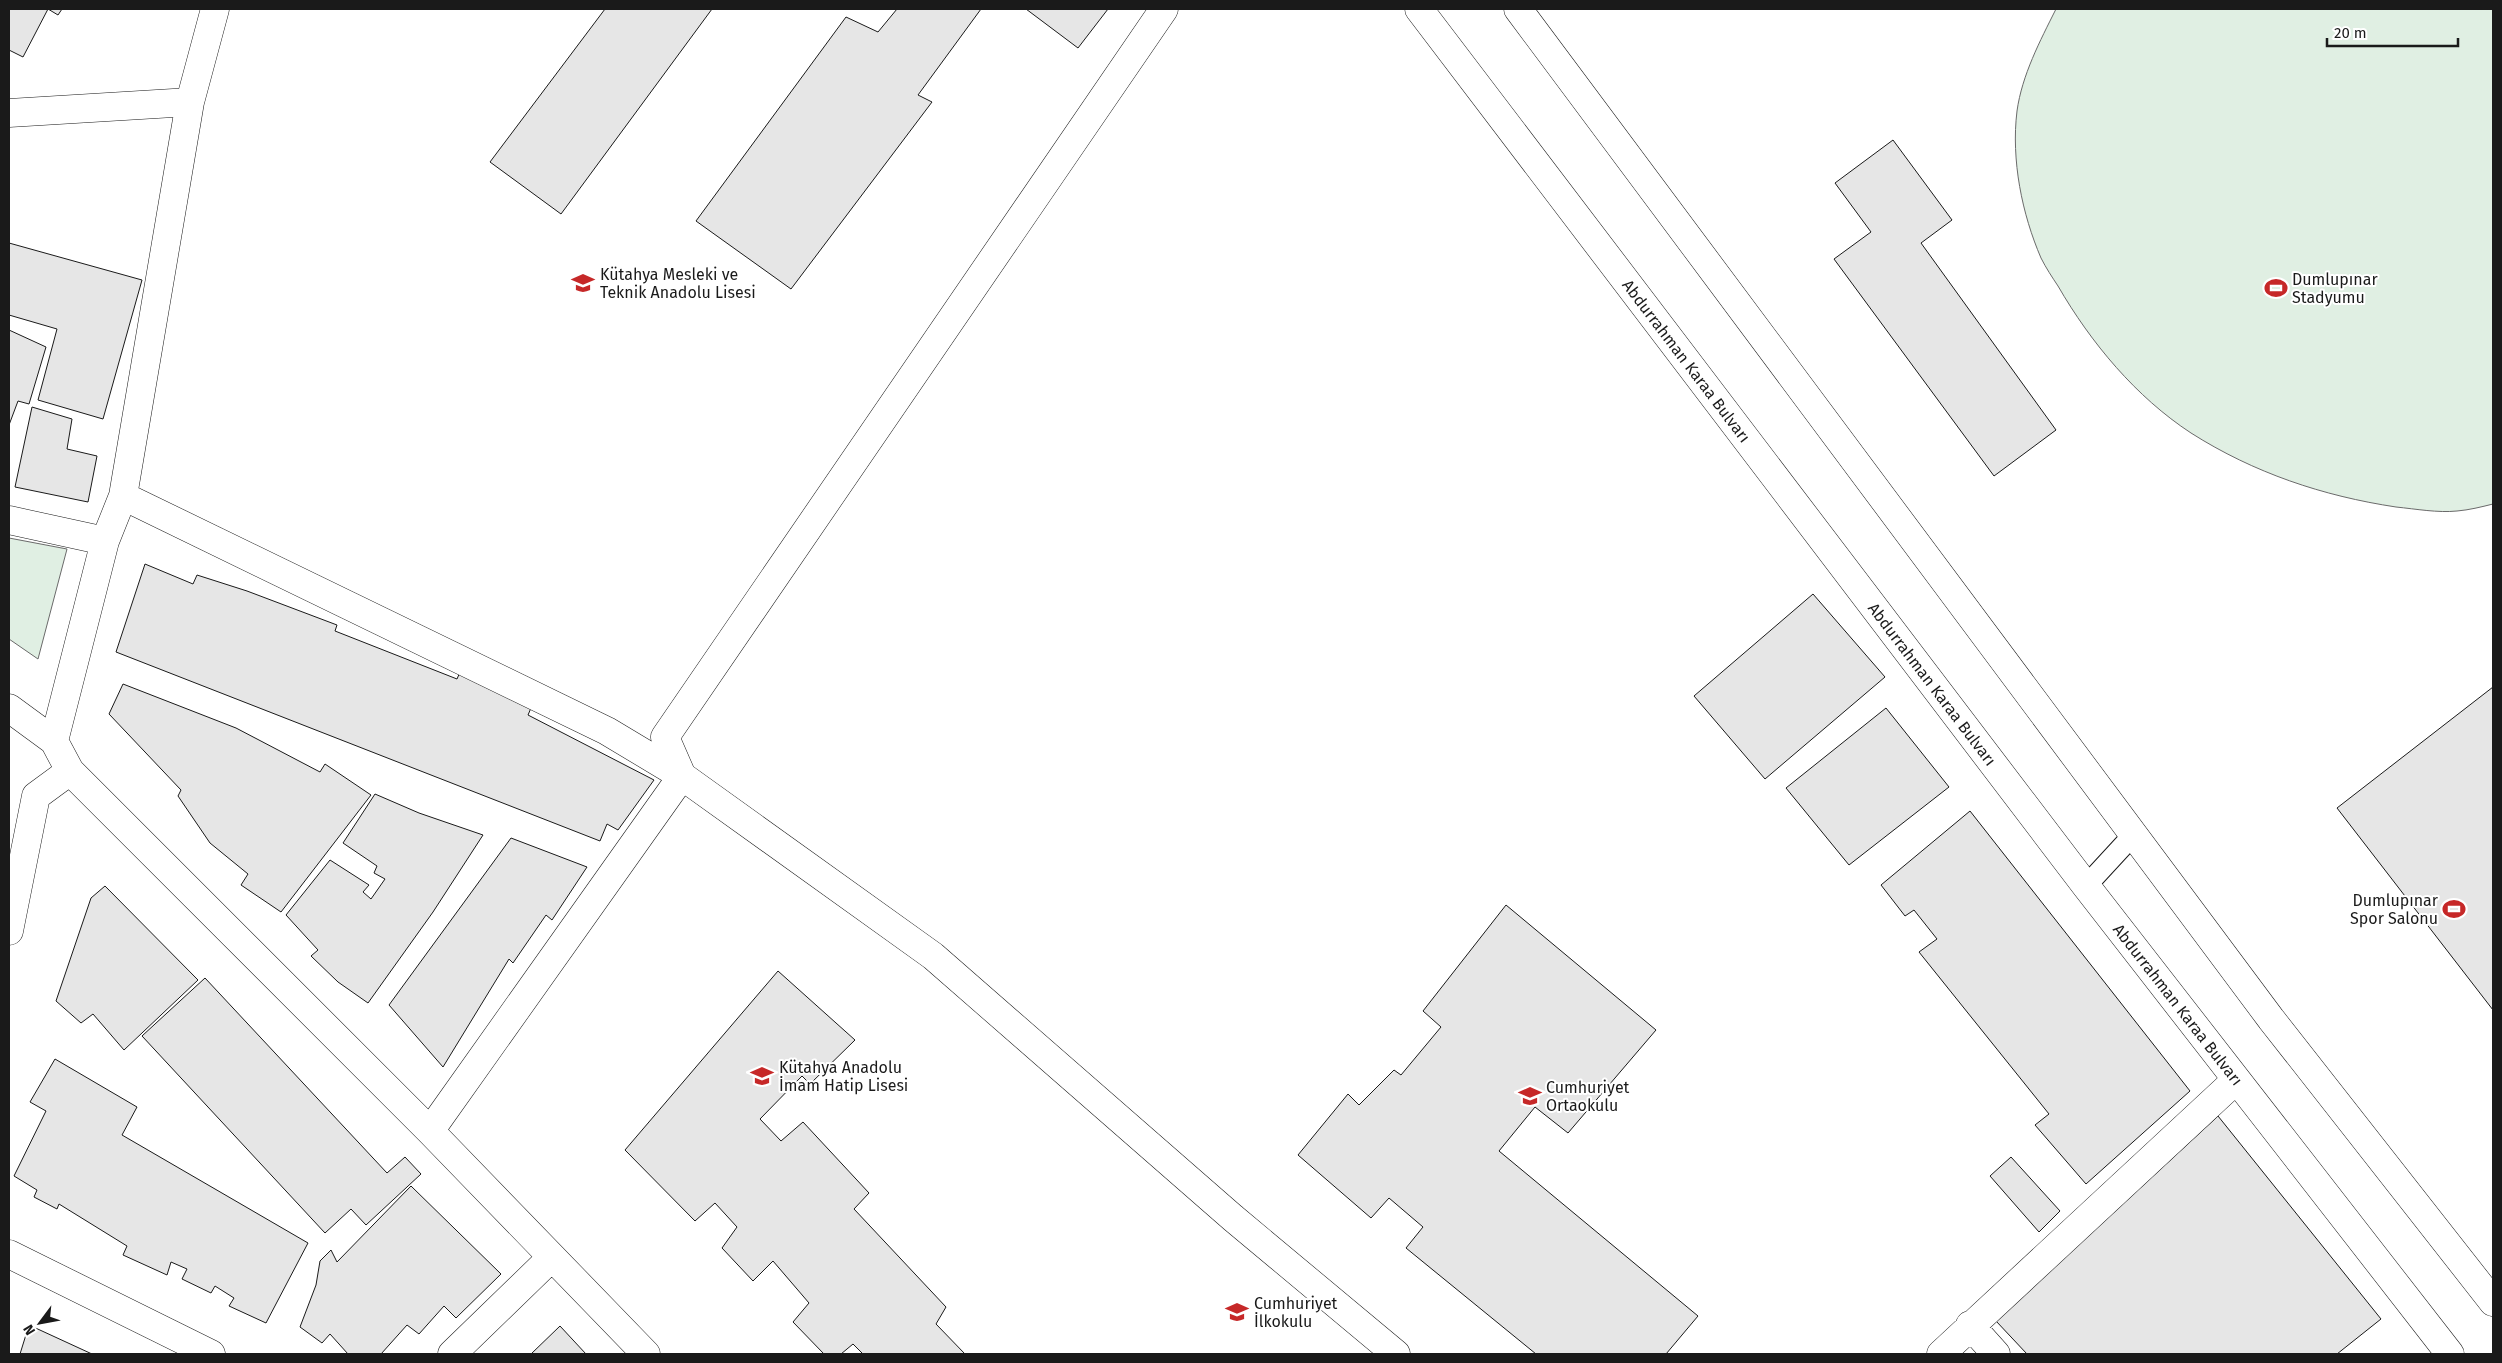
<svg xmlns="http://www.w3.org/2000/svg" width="2502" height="1363" viewBox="0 0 2502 1363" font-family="'Fira Sans',sans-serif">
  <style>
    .green { fill: #e0efe3; stroke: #6a6a6a }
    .building { fill: #e6e6e6; stroke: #1a1a1a }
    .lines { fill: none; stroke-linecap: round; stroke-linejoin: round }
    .service-casing { stroke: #1a1a1a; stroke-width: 22 }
    .minor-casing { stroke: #1a1a1a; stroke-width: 29 }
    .secondary-casing { stroke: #1a1a1a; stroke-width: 29 }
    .service { stroke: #fff; stroke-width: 20 }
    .minor { stroke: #fff; stroke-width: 28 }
    .secondary { stroke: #fff; stroke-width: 28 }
    .labels { text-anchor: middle; stroke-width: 4; stroke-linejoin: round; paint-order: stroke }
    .poi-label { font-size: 16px; fill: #1a1a1a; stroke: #fff; text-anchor: start }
    .street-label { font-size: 16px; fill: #1a1a1a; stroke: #fff }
  </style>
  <rect width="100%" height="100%" fill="#fff"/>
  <path class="green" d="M2056,9h437v495c-12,3 -24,6 -36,7 -19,2 -41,-2 -61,-4 -73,-11 -142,-34 -205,-74 -55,-36 -100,-90 -133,-147 -6,-9 -12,-18 -17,-28 -19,-44 -30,-98 -24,-147 5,-36 23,-70 39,-102z
    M9,538l58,11 -29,110 -29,-20z"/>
  <path class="building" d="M9,9h53l-4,6 -10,-6 -25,48 -14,-7z
    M605,9h107l-151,205 -71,-52z
    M897,9h84l-63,86 14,7 -141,187 -95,-68 150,-204 32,15z
    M1026,9h82l-30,39z
    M1893,140l59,80 -31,23 135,187 -62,46 -160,-217 37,-27 -36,-49z
    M9,243l133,37 -39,139 -65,-19 19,-71 -48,-14z
    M9,330l37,17 -17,57 -11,-3 -9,24z
    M32,407l40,12 -5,30 30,7 -9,46 -73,-15z
    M145,564l48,20 4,-9 50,16 90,34 -2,6 122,48 3,-7 71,36 -3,7 126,65 -36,50 -11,-6 -7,17 -484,-189z
    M1813,594l72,83 -120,102 -71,-83z
    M123,684l113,44 84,44 5,-8 46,31 -90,117 -40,-27 7,-11 -38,-31 -32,-47 3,-6 -72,-76z
    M2493,687v323l-156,-202z
    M1886,708l63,79 -100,78 -63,-77z
    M375,794l44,19 64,22 -50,77 -65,91 -30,-21 -27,-26 7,-6 -32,-35 44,-55 39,25 -6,7 8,7 14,-20 -11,-6 3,-7 -34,-23z
    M1970,811l220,280 -104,93 -51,-59 14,-11 -130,-162 18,-13 -23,-29 -9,6 -24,-31z
    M511,838l76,29 -35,53 -6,-5 -33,48 -4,-4 -66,108 -54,-62z
    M105,886l93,94 -74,70 -31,-36 -12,9 -25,-22 35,-103z
    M1506,905l150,125 -88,103 -33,-26 -36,44 199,165 -32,38h-130l-130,-106 17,-21 -34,-29 -18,20 -73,-63 50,-61 11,11 35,-35 7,5 40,-48 -18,-16z
    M778,971l77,69 -45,44 -8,-8 -42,43 21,22 22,-19 66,71 -15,16 92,98 -10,17 29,30h-102l-10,-10 -12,10h-17l-31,-32 16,-19 -36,-42 -20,20 -31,-33 15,-21 -22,-24 -20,18 -70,-71z
    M205,978l182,195 18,-16 16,17 -55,51 -15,-16 -26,24 -183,-197z
    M55,1059l82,48 -15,28 186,108 -42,80 -37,-17 5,-8 -19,-12 -4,7 -29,-14 5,-10 -16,-7 -4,13 -44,-20 4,-9 -68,-42 -2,5 -23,-12 3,-7 -23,-14 32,-65 -16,-9z
    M2218,1116l163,203 -44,35h-310l-31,-33z
    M2011,1157l49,54 -21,21 -49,-56z
    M411,1186l90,88 -45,44 -12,-12 -25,28 -12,-9 -26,29h-33l-18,-20 -8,9 -22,-16 16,-42 4,-24 11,-11 6,12z
    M29,1325l63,29h-72z
    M560,1326l26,28h-55z"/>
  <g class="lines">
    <defs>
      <path id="service" d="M2086,886l47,-51"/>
      <path id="minor" d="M9,113l181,-11
        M123,496l484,235 75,45 251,180 300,262 163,136
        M9,520l96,21
        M9,708l45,33
        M70,771l360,360 216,223
        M9,931l27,-135 34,-25 -16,-30 51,-200 18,-45 67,-394 25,-93
        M430,1131l252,-355 -17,-39 499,-728
        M9,1254l202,100
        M1970,1325l26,29
        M452,1354l99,-96
        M1941,1354l295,-274"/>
      <g id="secondary">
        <path id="s1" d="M1419,9l667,877 364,468"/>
        <path d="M1518,9l753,1010 222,283"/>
      </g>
    </defs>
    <use href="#service" class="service-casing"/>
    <use href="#minor" class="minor-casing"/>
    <use href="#secondary" class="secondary-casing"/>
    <use href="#service" class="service"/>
    <use href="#minor" class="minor"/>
    <use href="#secondary" class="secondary"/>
  </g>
  <defs>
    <symbol id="school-bare" viewBox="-9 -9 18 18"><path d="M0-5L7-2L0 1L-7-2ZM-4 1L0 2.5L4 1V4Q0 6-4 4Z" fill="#c62828" stroke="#fff" stroke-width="2.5" paint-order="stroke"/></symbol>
    <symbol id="stadium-bare" viewBox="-9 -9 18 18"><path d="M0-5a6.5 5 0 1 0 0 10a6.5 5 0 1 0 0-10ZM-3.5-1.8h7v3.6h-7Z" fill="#c62828" stroke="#fff" stroke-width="2.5" paint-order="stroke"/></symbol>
  </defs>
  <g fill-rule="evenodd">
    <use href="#school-bare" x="567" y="267" width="32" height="32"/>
    <use href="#stadium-bare" x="2260" y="272" width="32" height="32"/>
    <use href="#stadium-bare" x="2438" y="893" width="32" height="32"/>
    <use href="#school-bare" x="746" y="1060" width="32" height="32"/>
    <use href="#school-bare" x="1514" y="1080" width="32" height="32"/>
    <use href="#school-bare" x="1221" y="1296" width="32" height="32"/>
  </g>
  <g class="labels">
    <g class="poi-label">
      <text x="600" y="280">Kütahya Mesleki ve<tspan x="600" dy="18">Teknik Anadolu Lisesi</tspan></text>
      <text x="2292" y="285">Dumlupınar<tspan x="2292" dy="18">Stadyumu</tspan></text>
      <text x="2438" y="906" text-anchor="end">Dumlupınar<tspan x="2438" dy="18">Spor Salonu</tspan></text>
      <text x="779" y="1073">Kütahya Anadolu<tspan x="779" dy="18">İmam Hatip Lisesi</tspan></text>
      <text x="1546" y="1093">Cumhuriyet<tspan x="1546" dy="18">Ortaokulu</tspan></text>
      <text x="1254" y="1309">Cumhuriyet<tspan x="1254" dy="18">İlkokulu</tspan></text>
    </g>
    <g class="street-label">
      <text dy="6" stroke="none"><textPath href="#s1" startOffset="442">Abdurrahman Karaa Bulvarı</textPath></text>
      <text dy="6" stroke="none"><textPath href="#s1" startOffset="848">Abdurrahman Karaa Bulvarı</textPath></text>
      <text dy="6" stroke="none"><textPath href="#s1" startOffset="1252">Abdurrahman Karaa Bulvarı</textPath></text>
    </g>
  </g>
  <rect width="2502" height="1363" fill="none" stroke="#1a1a1a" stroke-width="20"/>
  <g transform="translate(40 1323) rotate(238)" stroke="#ffffff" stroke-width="4" paint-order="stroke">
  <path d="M0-4L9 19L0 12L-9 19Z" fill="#1a1a1a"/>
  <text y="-8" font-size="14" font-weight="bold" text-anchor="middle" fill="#1a1a1a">N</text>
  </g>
  <path d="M2327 38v8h131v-8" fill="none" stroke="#1a1a1a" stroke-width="2.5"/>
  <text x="2334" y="38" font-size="15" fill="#1a1a1a" stroke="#ffffff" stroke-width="4" paint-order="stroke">20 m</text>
</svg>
